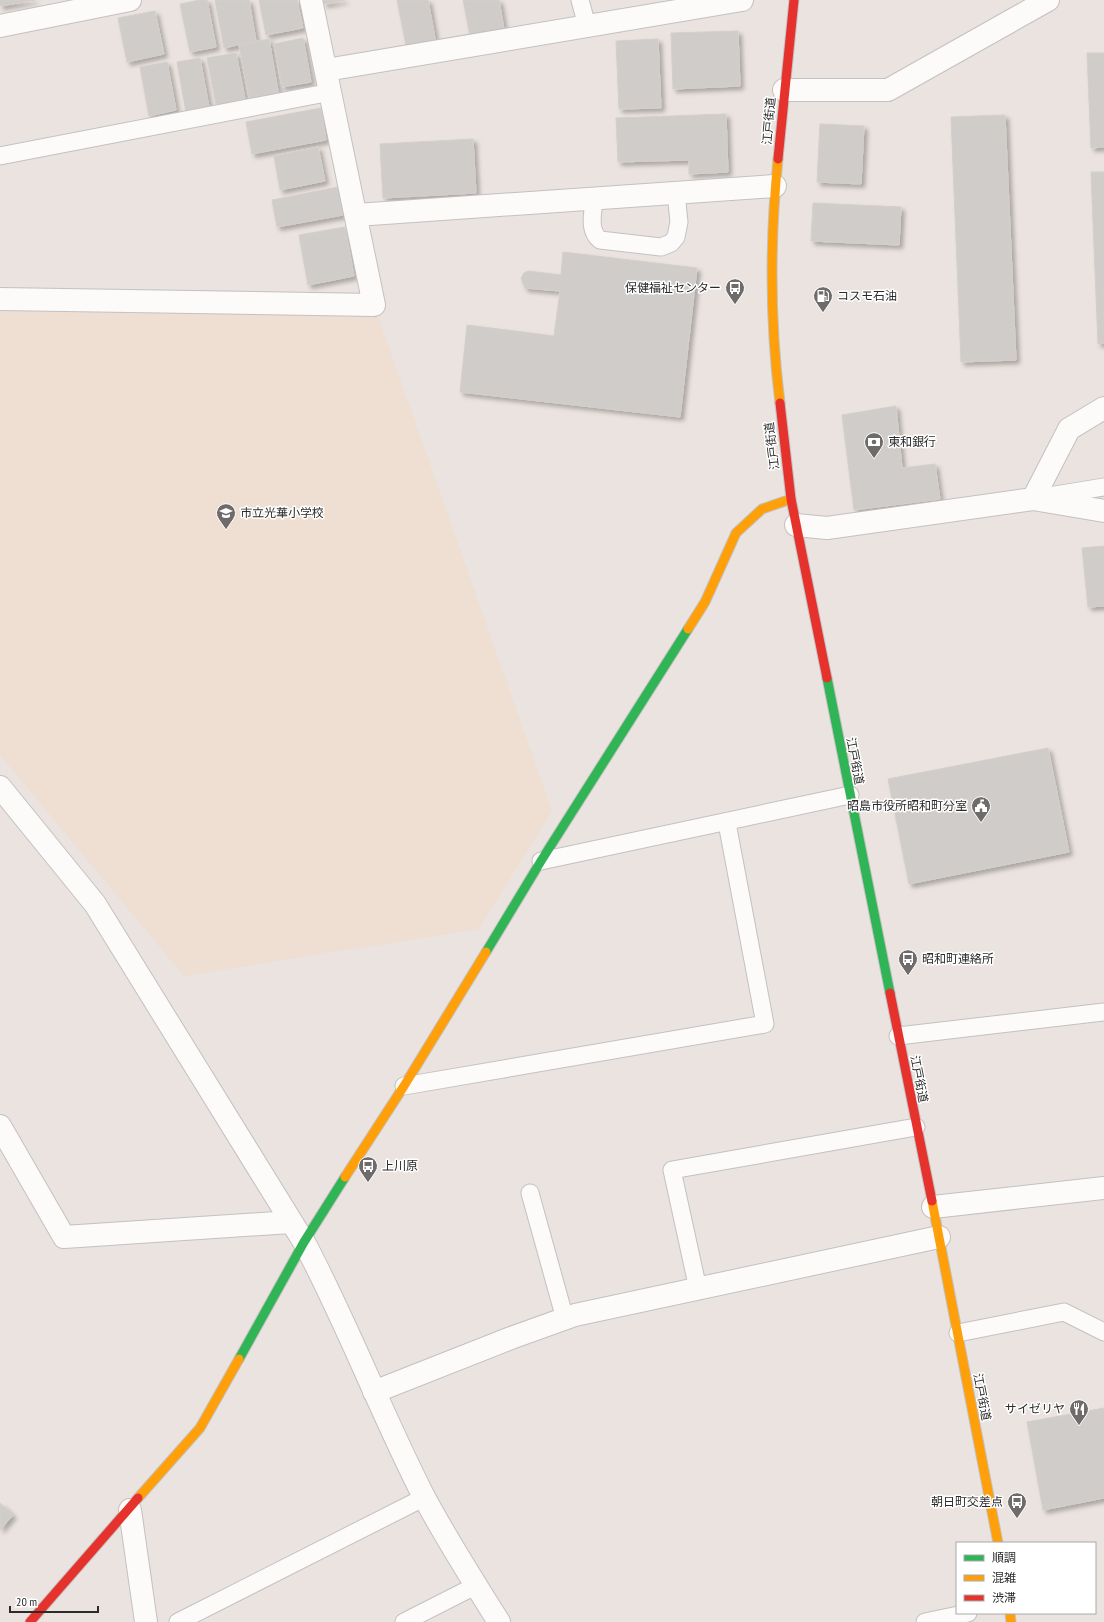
<svg xmlns="http://www.w3.org/2000/svg" width="1104" height="1622" viewBox="0 0 1104 1622" font-family="'PT Sans Narrow','Noto Sans JP',sans-serif">
  <style>
    .education { fill: #eedfd2 }
    .building { fill: #d0ccc9; stroke: #d5cfcb; filter: url(#shadow) }
    .lines { fill: none; stroke-linecap: round; stroke-linejoin: round }
    .lane-casing { stroke: #c3c1c1; stroke-width: 19 }
    .street-casing { stroke: #c3c1c1; stroke-width: 24 }
    .fast-casing { stroke: #c3c1c1; stroke-width: 11 }
    .slow-casing { stroke: #c3c1c1; stroke-width: 11 }
    .jam-casing { stroke: #c3c1c1; stroke-width: 11 }
    .lane { stroke: #fcfbfa; stroke-width: 17 }
    .street { stroke: #fcfbfa; stroke-width: 22 }
    .fast { stroke: #30b455; stroke-width: 9 }
    .slow { stroke: #ff9f0a; stroke-width: 9 }
    .jam { stroke: #e5322d; stroke-width: 9 }
    .labels { text-anchor: middle; stroke-width: 3; stroke-linejoin: round; paint-order: stroke }
    .street-label { font-size: 12px; fill: #2b2b2b; stroke: #fff }
    .poi-label { font-size: 12px; fill: #2b2b2b; stroke: #fff; text-anchor: start }
  </style>
  <defs>
    <filter id="shadow"><feDropShadow dx="3.5" dy="3.5" stdDeviation="2" flood-color="#0004"/></filter>
  </defs>
  <rect width="100%" height="100%" fill="#eae3df"/>
  <path class="education" d="M0,287l374,18 178,506 -73,118 -295,47 -184,-221z"/>
  <path class="building" d="M0,0h35l-35,6z
    M200,0h7l9,47 -26,5 -10,-48z
    M215,0h34l7,41 -32,7z
    M259,0h38l6,28 -37,7z
    M323,0h22l-21,4z
    M397,0h31l8,44 -29,6z
    M463,0h36l5,29 -34,7z
    M155,11l9,43 -37,8 -9,-44z
    M738,31l2,55 -67,3 -2,-56z
    M303,38l8,44 -29,5 -8,-43z
    M269,39l10,58 -29,6 -11,-58z
    M658,39l3,69 -42,1 -3,-68z
    M236,53l9,46 -29,5 -9,-46z
    M1087,53h17v94l-13,1z
    M200,58l9,49 -23,5 -9,-50z
    M167,62l9,48 -27,6 -9,-49z
    M321,108l5,32 -74,14 -6,-32z
    M726,114l2,58 -39,2v-14l-71,2 -2,-44z
    M1005,115l11,245 -55,2 -10,-245z
    M820,124l44,2 -3,58 -44,-2z
    M473,139l3,54 -93,5 -3,-54z
    M318,147l7,34 -45,9 -6,-34z
    M1091,172h13v171l-6,1z
    M338,187l5,28 -66,12 -5,-27z
    M813,203l88,4 -2,38 -88,-4z
    M345,227l9,49 -46,9 -9,-50z
    M563,252l134,16 -17,149 -220,-25 7,-67 87,11 6,-45 -35,-3 -4,-10 3,-5 4,-2 33,4z
    M896,406l6,62 33,-4 5,35 -86,11 -12,-95z
    M1104,546v60l-16,1 -6,-59z
    M1048,748l21,104 -160,32 -21,-105z
    M1104,1408v90l-61,12 -16,-88z
    M0,1503l13,12 -13,15z"/>
  <g class="lines">
    <defs>
      <path id="lane" d="M580,0l7,26
        M0,156l331,-64
        M594,199c-1,15 -6,31 6,41l61,7 10,-4 5,-6 3,-15 -3,-29
        M1043,497l61,-10
        M541,861l309,-66
        M898,1036l206,-24
        M404,1086l361,-62 -38,-201
        M530,1193l35,126
        M698,1289l-26,-119 244,-43
        M958,1333l106,-21 40,20
        M178,1622l247,-125
        M404,1622l71,-36
        M925,1622l43,-9"/>
      <path id="street" d="M0,26l130,-26
        M326,70l416,-70
        M784,90h104l160,-90
        M356,215l419,-29
        M0,299l374,6 -63,-305
        M1033,499l36,-70 35,-21
        M796,525l31,3 206,-29 71,12
        M0,787l95,117 209,338c44,83 77,171 120,255 23,43 49,84 75,125
        M0,1126l64,111 227,-15
        M933,1207l171,-19
        M374,1392l137,-54 64,-23 364,-78
        M130,1510l16,112"/>
      <path id="fast" d="M827,678l63,315
        M486,952l55,-91 147,-232
        M239,1359l65,-117 41,-65"/>
      <path id="slow" d="M778,159c-8,79 -8,165 2,244
        M688,629l17,-27 31,-69 26,-24 29,-10
        M345,1177l59,-91 82,-134
        M932,1201l66,342
        M138,1498l62,-70 39,-69
        M1010,1613l1,9"/>
      <path id="jam" d="M778,159l16,-159
        M780,403l11,96 36,179
        M890,993l42,208
        M30,1622l108,-124"/>
    </defs>
    <use href="#lane" class="lane-casing"/>
    <use href="#street" class="street-casing"/>
    <use href="#fast" class="fast-casing"/>
    <use href="#slow" class="slow-casing"/>
    <use href="#jam" class="jam-casing"/>
    <use href="#lane" class="lane"/>
    <use href="#street" class="street"/>
    <use href="#fast" class="fast"/>
    <use href="#slow" class="slow"/>
    <use href="#jam" class="jam"/>
  </g>
  <defs>
    <symbol id="bus-pin" viewBox="-11 -11 22 30"><path d="M0 17L-7.5 6A9.5 9.5 0 1 1 7.5 6Z" fill="#6e6b6a" stroke="#fff"/><path d="M-5-6H5V4H4V6H2V4H-2V6H-4V4H-5ZM-3.5-4V0h7V-4ZM-3.5 1.2v1.5H-2V1.2ZM2 1.2v1.5H3.5V1.2Z" fill="#fff"/></symbol>
    <symbol id="fuel-pin" viewBox="-11 -11 22 30"><path d="M0 17L-7.5 6A9.5 9.5 0 1 1 7.5 6Z" fill="#6e6b6a" stroke="#fff"/><path d="M-5.5-6h7V0h2V4h1.3V-2.5L3-4.5l.8-.8L6-3V5H2.5V1h-1V6h-7ZM-4.2-4.7v3.2H.2V-4.7Z" fill="#fff"/></symbol>
    <symbol id="bank-pin" viewBox="-11 -11 22 30"><path d="M0 17L-7.5 6A9.5 9.5 0 1 1 7.5 6Z" fill="#6e6b6a" stroke="#fff"/><path d="M-6-4H6V4H-6ZM0-2.3a2.3 2.3 0 1 0 0 4.6a2.3 2.3 0 1 0 0-4.6Z" fill="#fff"/></symbol>
    <symbol id="school-pin" viewBox="-11 -11 22 30"><path d="M0 17L-7.5 6A9.5 9.5 0 1 1 7.5 6Z" fill="#6e6b6a" stroke="#fff"/><path d="M0-5L7-2L0 1L-7-2ZM-4 1L0 2.5L4 1V4Q0 6-4 4Z" fill="#fff"/></symbol>
    <symbol id="civic-pin" viewBox="-11 -11 22 30"><path d="M0 17L-7.5 6A9.5 9.5 0 1 1 7.5 6Z" fill="#6e6b6a" stroke="#fff"/><path d="M-.6-6.5H3V-4.5H.6V-3L4-1V1h2V6H-6V1h2V-1L-.6-3ZM-1.2 2.5V6h2.4V2.5Z" fill="#fff"/></symbol>
    <symbol id="restaurant-pin" viewBox="-11 -11 22 30"><path d="M0 17L-7.5 6A9.5 9.5 0 1 1 7.5 6Z" fill="#6e6b6a" stroke="#fff"/><path d="M-5-6h1v4h1v-4h1v4h1v-4h1v5L-1.5 .5V6h-2V.5L-5-1ZM5-6V6H3V1.5H1.5Q1.5-4 5-6Z" fill="#fff"/></symbol>
  </defs>
  <g fill-rule="evenodd">
    <use href="#bus-pin" x="724" y="277" width="22" height="30"/>
    <use href="#fuel-pin" x="812" y="285" width="22" height="30"/>
    <use href="#bank-pin" x="863" y="431" width="22" height="30"/>
    <use href="#school-pin" x="215" y="502" width="22" height="30"/>
    <use href="#civic-pin" x="970" y="795" width="22" height="30"/>
    <use href="#bus-pin" x="897" y="948" width="22" height="30"/>
    <use href="#bus-pin" x="357" y="1155" width="22" height="30"/>
    <use href="#restaurant-pin" x="1068" y="1398" width="22" height="30"/>
    <use href="#bus-pin" x="1006" y="1491" width="22" height="30"/>
  </g>
  <g class="labels">
    <g class="street-label">
      <text transform="translate(769 121) rotate(-85)" y="4">江戸街道</text>
      <text transform="translate(772 446) rotate(-97)" y="4">江戸街道</text>
      <text transform="translate(855 761) rotate(79)" y="4">江戸街道</text>
      <text transform="translate(919 1079) rotate(79)" y="4">江戸街道</text>
      <text transform="translate(982 1397) rotate(79)" y="4">江戸街道</text>
    </g>
    <g class="poi-label">
      <text x="721" y="292" text-anchor="end">保健福祉センター</text>
      <text x="837" y="300">コスモ石油</text>
      <text x="888" y="446">東和銀行</text>
      <text x="240" y="517">市立光華小学校</text>
      <text x="967" y="810" text-anchor="end">昭島市役所昭和町分室</text>
      <text x="922" y="963">昭和町連絡所</text>
      <text x="382" y="1170">上川原</text>
      <text x="1065" y="1413" text-anchor="end">サイゼリヤ</text>
      <text x="1003" y="1506" text-anchor="end">朝日町交差点</text>
    </g>
  </g>
  <rect x="956" y="1542" width="140" height="72" fill="#ffffff" stroke="#aaaaaa"/>
  <rect x="964" y="1555" width="20" height="6" fill="#30b455" stroke="#aaaaaa"/>
  <text x="992" y="1562" font-size="12" fill="#2b2b2b">順調</text>
  <rect x="964" y="1575" width="20" height="6" fill="#ff9f0a" stroke="#aaaaaa"/>
  <text x="992" y="1582" font-size="12" fill="#2b2b2b">混雑</text>
  <rect x="964" y="1595" width="20" height="6" fill="#e5322d" stroke="#aaaaaa"/>
  <text x="992" y="1602" font-size="12" fill="#2b2b2b">渋滞</text>
  <path d="M10 1606v6h88v-6" fill="none" stroke="#2b2b2b" stroke-width="2"/>
  <text x="16" y="1606" font-size="12" fill="#2b2b2b" stroke="#ffffff" stroke-width="3" paint-order="stroke">20 m</text>
</svg>
